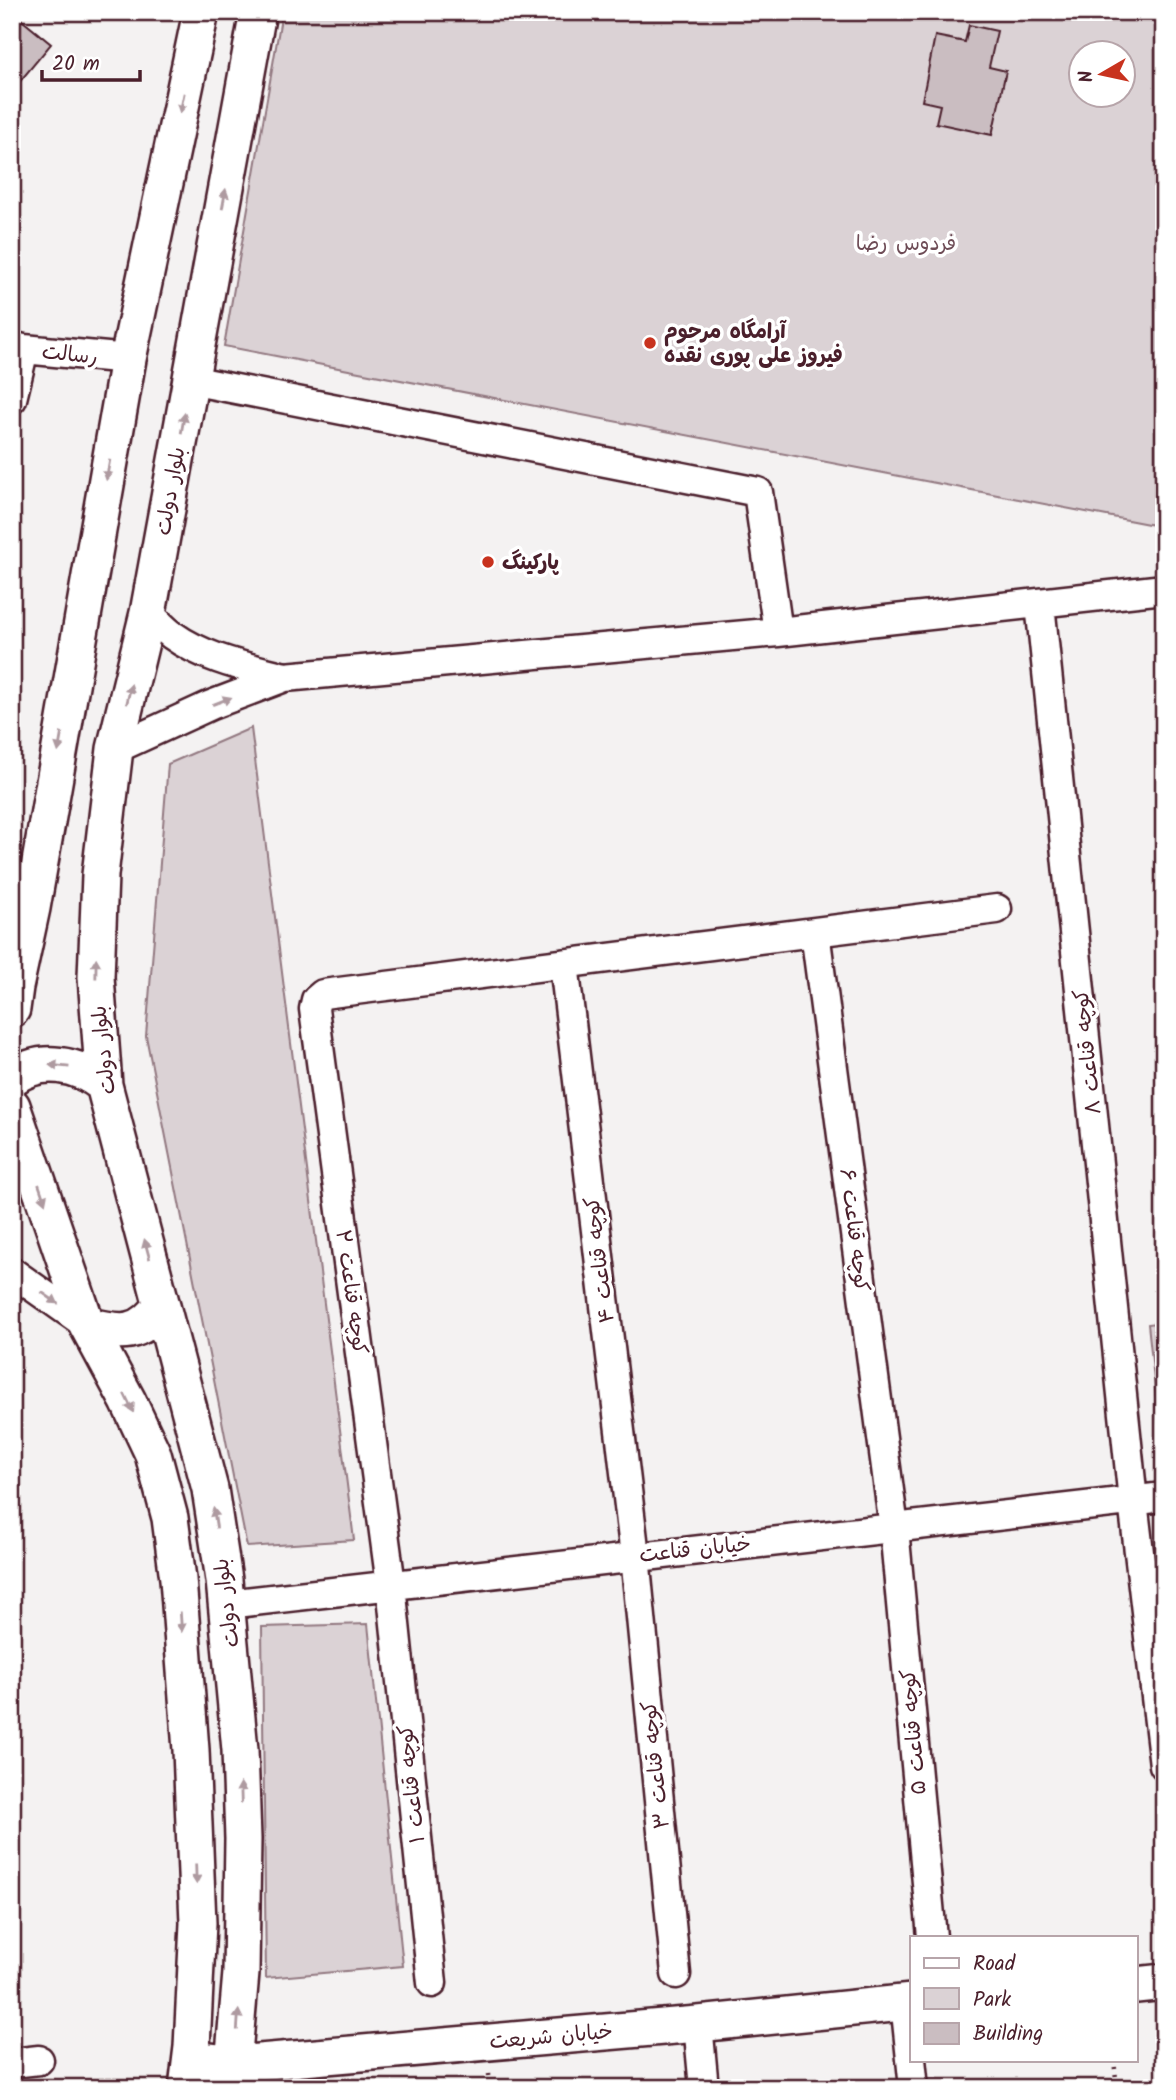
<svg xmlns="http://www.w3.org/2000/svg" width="1176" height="2100" viewBox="0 0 1176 2100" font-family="Kalam,'Playpen Sans Arabic',sans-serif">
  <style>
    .green { fill: #dbd2d5; stroke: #927880; stroke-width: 2; fill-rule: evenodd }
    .building { fill: #cabdc1; stroke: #4a1f2b; stroke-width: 2 }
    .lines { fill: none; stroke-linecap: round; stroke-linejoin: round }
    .minor-casing { stroke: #4a1f2b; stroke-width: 33 }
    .tertiary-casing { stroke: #4a1f2b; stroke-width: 40 }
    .path { stroke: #4a1f2b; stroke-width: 4.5; stroke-dasharray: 2 5; stroke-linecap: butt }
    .minor { stroke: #fff; stroke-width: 28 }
    .tertiary { stroke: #fff; stroke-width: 35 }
    .oneway { fill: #ae9aa0 }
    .poi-dot { fill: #c8321e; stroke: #fff; stroke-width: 2.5 }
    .labels { text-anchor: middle; stroke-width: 7; stroke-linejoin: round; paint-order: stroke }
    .park-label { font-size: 21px; fill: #6e4c56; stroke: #fff }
    .poi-label { font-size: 21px; font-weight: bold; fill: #4a1f2b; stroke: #fff; text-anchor: start }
    .street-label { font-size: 21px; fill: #4a1f2b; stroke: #fff }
  </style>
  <rect width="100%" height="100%" fill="#f4f2f2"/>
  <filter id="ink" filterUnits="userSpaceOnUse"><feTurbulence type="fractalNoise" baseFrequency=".0143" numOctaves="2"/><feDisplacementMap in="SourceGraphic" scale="14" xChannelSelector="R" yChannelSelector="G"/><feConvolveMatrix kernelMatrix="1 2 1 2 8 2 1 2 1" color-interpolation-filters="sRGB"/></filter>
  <g filter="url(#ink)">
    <path class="green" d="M282,12h882v515l-940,-181zM1082,52h42v42h-42z
      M251,728l103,812 -107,7 -101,-511 22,-272z
      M1164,1322v150l-16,-148z
      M368,1624l35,342 -137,12 -4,-351z"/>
    <path class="building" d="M12,12l39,32 -39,47z
      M969,25l28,6 -8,36 17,4 -14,64 -56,-12 4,-18 -18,-4 13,-65 30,6z"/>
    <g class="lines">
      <defs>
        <path id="minor" d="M12,346l12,3 104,10
          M190,380l568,112 20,140
          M12,399l12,-50
          M1040,604l93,897 31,264
          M148,613c8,7 16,16 24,22 33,24 75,32 113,42
          M115,749l96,-44 74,-28 493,-45 386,-43
          M815,932l79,596 38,409
          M564,964l71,592 41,418
          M12,1272l75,53
          M227,1604l937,-107
          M432,1983l-41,-398 -77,-576 2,-9 7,-6 674,-85
          M905,2002l9,86
          M698,2024l6,64
          M12,2063l27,-3"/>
        <path id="tertiary" d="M12,1009l3,-22 17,-79 96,-549 73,-347
          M12,1078c29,-22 66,-14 92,7
          M12,1106l75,219 41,76 25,53 17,64 8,61 13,171 7,173 -6,124 -5,41
          M87,1325c35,9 53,11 75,-20
          M1136,1985l28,-3
          M211,2061l24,3 463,-40 214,-22
          M231,2088l10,-115 2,-134 -3,-89 -16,-170 -14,-91 -106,-404 -8,-108 4,-102 15,-126 33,-136 110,-601"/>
      </defs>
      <use href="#minor" class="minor-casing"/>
      <use href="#tertiary" class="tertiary-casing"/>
      <path class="path" d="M1114,2060l3,28
        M489,2074l1,14"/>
      <use href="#minor" class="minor"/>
      <use href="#tertiary" class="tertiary"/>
    </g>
    <defs><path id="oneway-solid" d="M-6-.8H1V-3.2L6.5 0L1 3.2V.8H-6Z" transform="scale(1.75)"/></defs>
    <g class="oneway">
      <use href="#oneway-solid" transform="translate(182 103) rotate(102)"/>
      <use href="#oneway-solid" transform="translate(224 199) rotate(-80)"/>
      <use href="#oneway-solid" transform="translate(183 423) rotate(-80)"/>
      <use href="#oneway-solid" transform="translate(108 470) rotate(100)"/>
      <use href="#oneway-solid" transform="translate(129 694) rotate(-77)"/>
      <use href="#oneway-solid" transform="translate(222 701) rotate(-21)"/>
      <use href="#oneway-solid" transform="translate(60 742) rotate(100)"/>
      <use href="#oneway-solid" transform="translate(96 968) rotate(-89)"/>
      <use href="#oneway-solid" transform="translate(59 1066) rotate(-174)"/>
      <use href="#oneway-solid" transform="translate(42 1194) rotate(71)"/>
      <use href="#oneway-solid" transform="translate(147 1249) rotate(-105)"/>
      <use href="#oneway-solid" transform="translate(50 1298) rotate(35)"/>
      <use href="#oneway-solid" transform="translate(129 1403) rotate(64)"/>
      <use href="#oneway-solid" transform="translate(215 1518) rotate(-99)"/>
      <use href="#oneway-solid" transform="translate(181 1622) rotate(86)"/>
      <use href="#oneway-solid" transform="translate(241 1793) rotate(-92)"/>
      <use href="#oneway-solid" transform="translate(196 1874) rotate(88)"/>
      <use href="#oneway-solid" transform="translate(238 2020) rotate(-86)"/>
    </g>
  </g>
  <g class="poi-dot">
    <circle cx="650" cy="343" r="7"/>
    <circle cx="488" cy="562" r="7"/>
  </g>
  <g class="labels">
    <g class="park-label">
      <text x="906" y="250">فردوس رضا</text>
    </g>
    <g class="poi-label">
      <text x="664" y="338">آرامگاه مرحوم<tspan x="664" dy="24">فیروز علی پوری نقده</tspan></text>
      <text x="502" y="569">پارکینگ</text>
    </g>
    <g class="street-label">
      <text transform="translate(70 354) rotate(6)" y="7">رسالت</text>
      <text transform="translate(170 491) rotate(-80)" y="7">بلوار دولت</text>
      <text transform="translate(103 1050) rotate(-96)" y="7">بلوار دولت</text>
      <text transform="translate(1087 1052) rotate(-96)" y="7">کوچه قناعت ۸</text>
      <text transform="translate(855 1230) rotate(83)" y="7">کوچه قناعت ۶</text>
      <text transform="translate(599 1260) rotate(-97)" y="7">کوچه قناعت ۴</text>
      <text transform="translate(352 1292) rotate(82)" y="7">کوچه قناعت ۲</text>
      <text transform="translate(695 1549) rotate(-6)" y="7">خیابان قناعت</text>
      <text transform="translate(226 1603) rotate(-97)" y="7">بلوار دولت</text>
      <text transform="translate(913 1732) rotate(-95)" y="7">کوچه قناعت ۵</text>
      <text transform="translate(655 1765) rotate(-96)" y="7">کوچه قناعت ۳</text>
      <text transform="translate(411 1784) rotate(-96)" y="7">کوچه قناعت ۱</text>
      <text transform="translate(551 2036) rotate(-5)" y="7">خیابان شریعت</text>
    </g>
  </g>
  <rect width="1176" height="2100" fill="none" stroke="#fff" stroke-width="42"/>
  <rect x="21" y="21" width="1134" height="2058" fill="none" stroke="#4a1f2b" stroke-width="2.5" filter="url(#ink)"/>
  <rect x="910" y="1936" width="228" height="126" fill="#ffffff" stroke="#b7a5aa" stroke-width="2"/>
  <rect x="924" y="1958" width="35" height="10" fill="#ffffff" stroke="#b7a5aa" stroke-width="2"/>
  <text x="973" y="1970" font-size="21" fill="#4a1f2b">Road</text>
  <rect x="924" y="1988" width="35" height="21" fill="#dbd2d5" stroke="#b7a5aa" stroke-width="2"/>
  <text x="973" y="2006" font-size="21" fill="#4a1f2b">Park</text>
  <rect x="924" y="2023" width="35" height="21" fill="#cabdc1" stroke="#b7a5aa" stroke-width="2"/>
  <text x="973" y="2040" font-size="21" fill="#4a1f2b">Building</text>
  <g transform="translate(1102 74) rotate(261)"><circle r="33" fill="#ffffff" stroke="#b7a5aa" stroke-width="2"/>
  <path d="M0-5L12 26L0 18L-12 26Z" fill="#c8321e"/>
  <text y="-10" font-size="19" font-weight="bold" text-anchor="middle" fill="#4a1f2b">N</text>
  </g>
  <path d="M42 70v10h98v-10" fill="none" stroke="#4a1f2b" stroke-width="3.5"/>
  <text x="52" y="70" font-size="21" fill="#4a1f2b" stroke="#ffffff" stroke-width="5" paint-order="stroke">20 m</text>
</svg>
